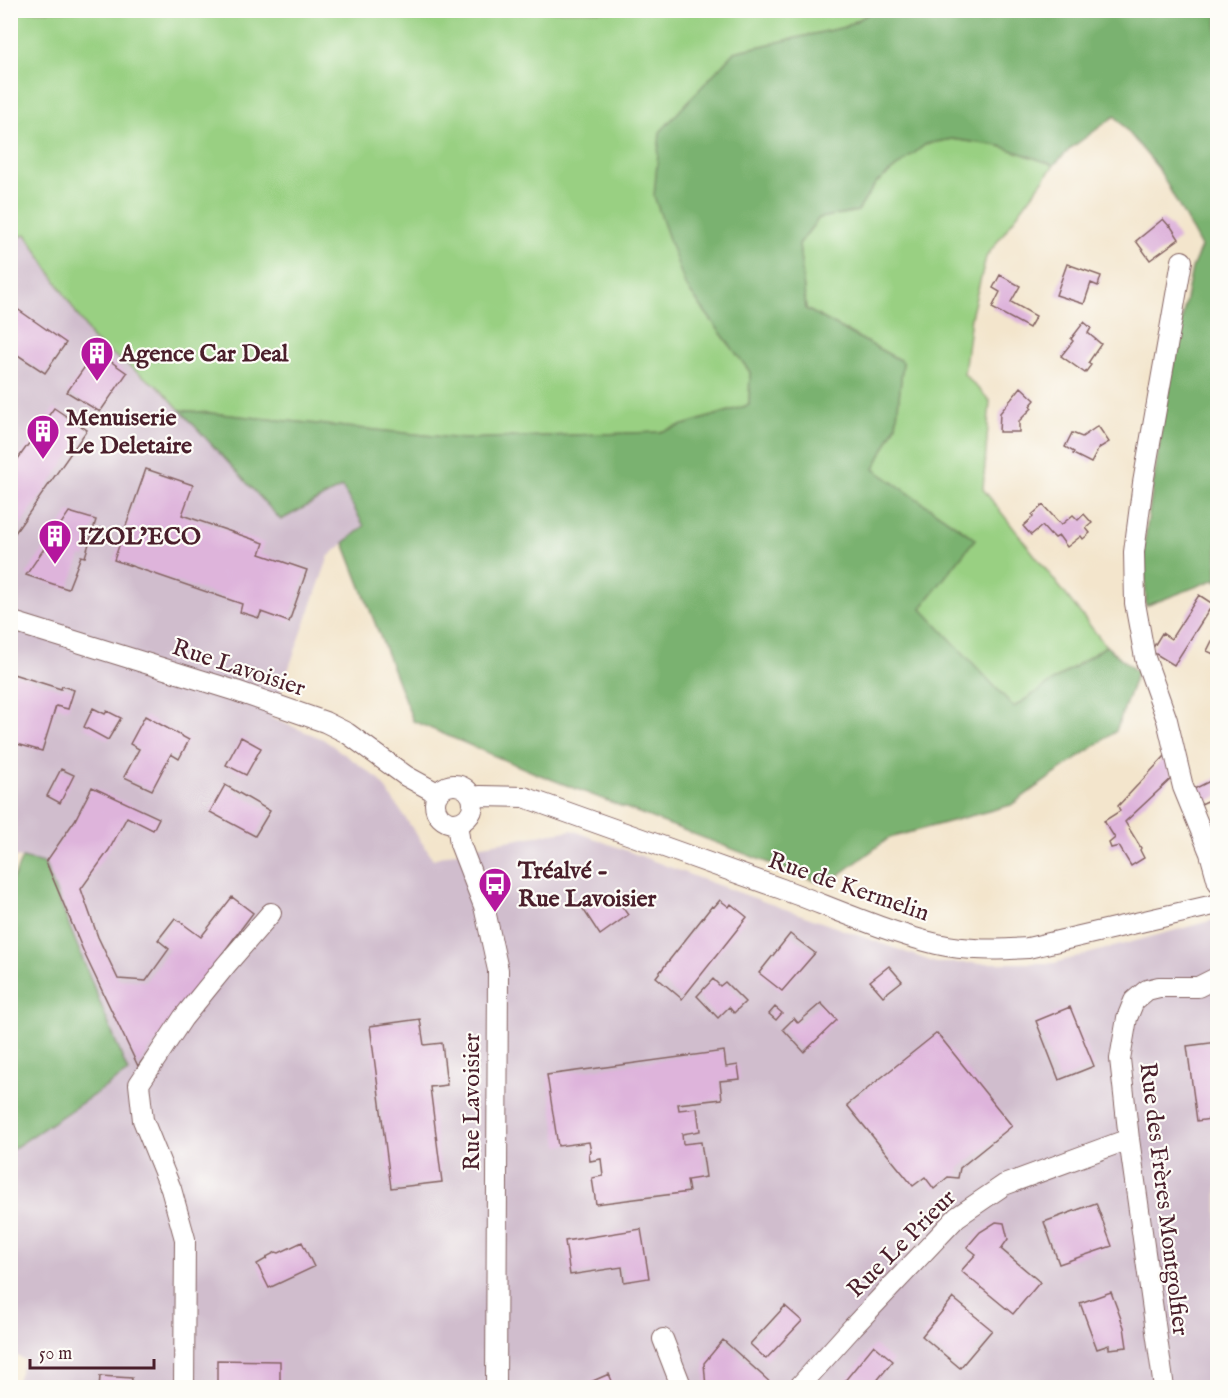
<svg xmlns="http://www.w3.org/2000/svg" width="1228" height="1398" viewBox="0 0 1228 1398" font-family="'IM FELL English',serif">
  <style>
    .industrial { fill: #d0bdcd }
    .green { fill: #99d082; stroke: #727856; stroke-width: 1.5 }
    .forest { fill: #7ab270; stroke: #62684e; stroke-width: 1.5 }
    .building { fill: #deb4db }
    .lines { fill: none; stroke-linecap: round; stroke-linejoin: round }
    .minor-casing { stroke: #856463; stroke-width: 22 }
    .minor { stroke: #fff; stroke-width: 20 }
    .labels { text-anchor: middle; stroke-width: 4.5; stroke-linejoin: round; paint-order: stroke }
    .poi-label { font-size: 24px; font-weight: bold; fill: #4a1f2b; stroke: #fdfcf7; text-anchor: start }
    .street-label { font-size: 24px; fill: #4a1f2b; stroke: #fdfcf7 }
  </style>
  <rect width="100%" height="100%" fill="#fdfcf7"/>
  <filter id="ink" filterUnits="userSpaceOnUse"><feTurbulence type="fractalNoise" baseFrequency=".0167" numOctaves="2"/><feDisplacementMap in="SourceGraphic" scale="12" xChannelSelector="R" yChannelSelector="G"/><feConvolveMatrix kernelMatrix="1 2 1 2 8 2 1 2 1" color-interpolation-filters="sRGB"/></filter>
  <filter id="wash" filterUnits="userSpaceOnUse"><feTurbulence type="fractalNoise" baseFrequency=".008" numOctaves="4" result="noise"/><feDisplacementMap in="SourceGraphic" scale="24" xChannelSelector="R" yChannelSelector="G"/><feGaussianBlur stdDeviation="1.35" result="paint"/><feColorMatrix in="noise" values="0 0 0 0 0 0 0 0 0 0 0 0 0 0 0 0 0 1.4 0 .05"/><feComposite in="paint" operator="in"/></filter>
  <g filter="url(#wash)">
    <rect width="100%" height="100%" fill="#f3e5cc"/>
    <path class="industrial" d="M26,234l68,107 67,48 120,131 61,-33 22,39 -35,30 -58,162 52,21 56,40 54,80 44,-13 95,-16 129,49 235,84h118l163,-44v468h-1203l11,-27 -14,-7v-203l117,-78 -84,-209 -33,-7 -1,-615z"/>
    <path class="green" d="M11,11h863l-29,16 -111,25 -49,233 65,87 -1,33 -89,27 -197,7 -283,-29 -19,-21 -67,-48 -68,-107 -15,7z
      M952,139l48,7 54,19 -68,92 -15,60 -7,57 26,27 -7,88 123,157 -92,61 -94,-99 55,-69 -101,-70 22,-44 7,-63 -97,-53 -7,-65 20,-26 39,-7 17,-27 51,-40z"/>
    <path class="forest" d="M874,11h343v571l-1,-3 -70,27 -2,-60 20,-134 28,-144 9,-21 -43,-79 -43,-52 -44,32 -17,17 -54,-19 -48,-7 -26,5 -51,40 -17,27 -39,7 -20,26 7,65 97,53 -7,63 -22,44 101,70 -54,69 93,99 92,-61 31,26 -21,59 -105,74 -122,33 -63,47 -291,-112 -122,-52 -69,-178 20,-17 -22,-39 -61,33 -101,-110 283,29 197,-7 89,-27 1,-33 -65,-87 -31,-89 6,-64 74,-80 111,-25z
      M22,858l22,5 84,209 -117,78 -1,-264z"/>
    <g id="blocks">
      <path class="building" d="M1163,219l6,7 1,-1 9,14 -29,21 -14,-19z
        M1067,264l34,12 -3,10 -7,-3 -7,21 -28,-9z
        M1000,275l20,11 -9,16 25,14 -7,12 -37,-20 8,-16 -7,-4z
        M10,304l56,39 -21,30 -35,-23z
        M1084,322l7,6 -3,5 13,11 -13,19 3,2 -6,8 -24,-17 12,-15 -2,-2z
        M96,351l31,22 -27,39 -33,-20z
        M1021,387l14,13 -5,6 2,2 -13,13v11h-20l1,-19z
        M54,408l33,22 -77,110v-70z
        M1098,426l11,16 -10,6 -8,15 -18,-9 1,-2 -9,-5 7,-14 10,4z
        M146,469l47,16 -11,30 82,28 -4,11 47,16 -18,52 -28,-10 -2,6 -19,-6 2,-8 -128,-44z
        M1043,505l18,20 12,-10 5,5 6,-6 8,9 -6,5 4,5 -7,6 -2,-3 -14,11 -8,-11 -4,2 -4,-4 -1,1 -8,-9 -11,9 -8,-9 10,-9 -1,-2z
        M69,512l27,8 -11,37 -4,-1 -13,33 -42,-14z
        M1199,595l14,9 -39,61 -23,-14 11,-18 9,6z
        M1212,641l6,2v13l-11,-5z
        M10,673l51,16 1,-3 12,4 -6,19 -12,-3 -14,45 -32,-9z
        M93,708l12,6 2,-3 14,7 -13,22 -24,-13z
        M145,716l44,24 -10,19 -8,-5 -19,36 -28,-13 15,-28 -9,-5z
        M241,737l20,11 -15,27 -20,-10z
        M1166,755l7,22 -48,45 16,26 -1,2 4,8 -13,8 -12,-20 -8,2 -2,-5 6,-5 -11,-17 16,-10 -2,-5z
        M61,769l13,6 -14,28 -13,-7z
        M1218,777v19l-21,10 -7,-15z
        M225,785l45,26 -15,25 -45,-24z
        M92,787l67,31 -6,12 -26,-13 -18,33 -28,39 17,48 20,42 28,2 23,-32 -11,-9 17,-22 26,19 31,-40 21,16 -115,153 -53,-111 -39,-93 29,-42z
        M598,898l6,9 12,-9 12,17 -28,20 -17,-26z
        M720,900l9,7 2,-3 16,13 -65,82 -26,-22 56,-71 2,1z
        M790,934l25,19 -33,38 -23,-18z
        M889,966l13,15 -19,15 -13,-15z
        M713,979l7,7 5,-4 20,20 -11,11 -5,-6 -11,11 -21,-22z
        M821,1003l16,17 -33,32 -21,-23 11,-11 4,5z
        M775,1007l7,6 -6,7 -7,-6z
        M1070,1007l24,59 -35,14 -23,-59z
        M420,1019l4,26 18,-2 5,42 -17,2 12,95 -51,6 -21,-162z
        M937,1033l75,93 -52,42 -2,10 -10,-1 -14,12 -9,-12 -12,9 -66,-81z
        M1218,1042v76l-21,3 -10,-75z
        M724,1051l2,16 12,-2 2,14 -20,2 2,18 -44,5 1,6 18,-2 3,23 -18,3 1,10 18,-2 5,35 -19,3 2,12 -93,12 -4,-26 11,-2 -2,-17 -11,2 -1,-8 2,-1 -2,-10 -31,4 -11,-71z
        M1096,1203l16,43 -53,18 -15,-42z
        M996,1222l8,1 4,16 -7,10 39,33 -27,32 -52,-43 15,-17 -9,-7 13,-15z
        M641,1229l8,49 -25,4 -2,-15 -52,8 -5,-34z
        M302,1242l12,25 -45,21 -12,-24 9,-5 2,-3 8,-4 3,1z
        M1111,1292l13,35 3,20 -18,2v-4l-12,4 -17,-46z
        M953,1298l39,32 -32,38 -38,-32z
        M785,1306l17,15 -36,38 -16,-15z
        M723,1340l49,44 -3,4h-63l-2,-25z
        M874,1345l19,16 -22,27h-32z
        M217,1360l63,1v27h-63z
        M609,1374l6,14h-38l25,-11z
        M100,1376l32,2 -1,10 -17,-2v2h-15z"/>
    </g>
  </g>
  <g filter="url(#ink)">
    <use href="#blocks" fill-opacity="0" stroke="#856463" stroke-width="1.5"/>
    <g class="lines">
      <defs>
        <path id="minor" d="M1182,261l-39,222 -9,69 1,51 10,55 22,62 16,67 27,66 8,29
          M10,621l226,70 89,31 22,11 59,43 31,17
          M435 804a19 19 0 1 1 38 0a19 19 0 1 1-38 0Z
          M472,798l8,-2 44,1c86,31 172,61 258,92 51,19 101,42 155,55 30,7 61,6 91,4l190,-44
          M457,823l3,21 24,62 14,64 -2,418
          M663,1339l19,49
          M184,1388l1,-149 -14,-50 -28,-69 -4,-36 44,-66 43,-53 45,-52
          M798,1388l55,-61 104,-110 47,-32 125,-46
          M1164,1388l-35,-249 -9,-80 7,-41 7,-17 13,-11 12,-3h39l20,-10"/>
      </defs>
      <use href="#minor" class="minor-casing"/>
      <use href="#minor" class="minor"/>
    </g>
  </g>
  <defs>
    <symbol id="building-pin" viewBox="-11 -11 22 30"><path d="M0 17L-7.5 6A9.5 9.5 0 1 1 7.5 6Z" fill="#b5179e" stroke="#fdfcf7"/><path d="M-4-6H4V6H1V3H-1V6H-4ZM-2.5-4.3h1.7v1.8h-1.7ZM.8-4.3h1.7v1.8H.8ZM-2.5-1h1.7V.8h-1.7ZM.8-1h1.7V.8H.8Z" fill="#fff"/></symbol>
    <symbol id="bus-pin" viewBox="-11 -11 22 30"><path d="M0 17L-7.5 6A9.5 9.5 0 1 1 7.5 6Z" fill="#b5179e" stroke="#fdfcf7"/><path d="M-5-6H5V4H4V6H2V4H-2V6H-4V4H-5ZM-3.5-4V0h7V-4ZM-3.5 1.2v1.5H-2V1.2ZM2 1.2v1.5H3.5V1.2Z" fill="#fff"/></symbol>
  </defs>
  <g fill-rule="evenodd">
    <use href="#building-pin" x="78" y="334" width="38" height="52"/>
    <use href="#building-pin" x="24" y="412" width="38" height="52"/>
    <use href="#building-pin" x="36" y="517" width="38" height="52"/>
    <use href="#bus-pin" x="476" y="865" width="38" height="52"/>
  </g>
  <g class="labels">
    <g class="poi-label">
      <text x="120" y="361">Agence Car Deal</text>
      <text x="66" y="425">Menuiserie<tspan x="66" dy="28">Le Deletaire</tspan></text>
      <text x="78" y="544">IZOL’ECO</text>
      <text x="518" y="878">Tréalvé -<tspan x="518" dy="28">Rue Lavoisier</tspan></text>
    </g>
    <g class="street-label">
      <text transform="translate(239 667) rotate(18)" y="8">Rue Lavoisier</text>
      <text transform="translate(849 886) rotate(19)" y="8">Rue de Kermelin</text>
      <text transform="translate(471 1102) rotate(-90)" y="8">Rue Lavoisier</text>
      <text transform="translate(1165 1199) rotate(83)" y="8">Rue des Frères Montgolfier</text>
      <text transform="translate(901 1243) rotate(-45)" y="8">Rue Le Prieur</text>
    </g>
  </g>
  <rect width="1228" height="1398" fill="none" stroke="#fdfcf7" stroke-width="36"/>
  <path d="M30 1359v9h124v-9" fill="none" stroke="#4a1f2b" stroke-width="3"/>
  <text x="39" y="1359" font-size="18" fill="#4a1f2b" stroke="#fdfcf7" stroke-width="4.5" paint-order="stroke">50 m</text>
</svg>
